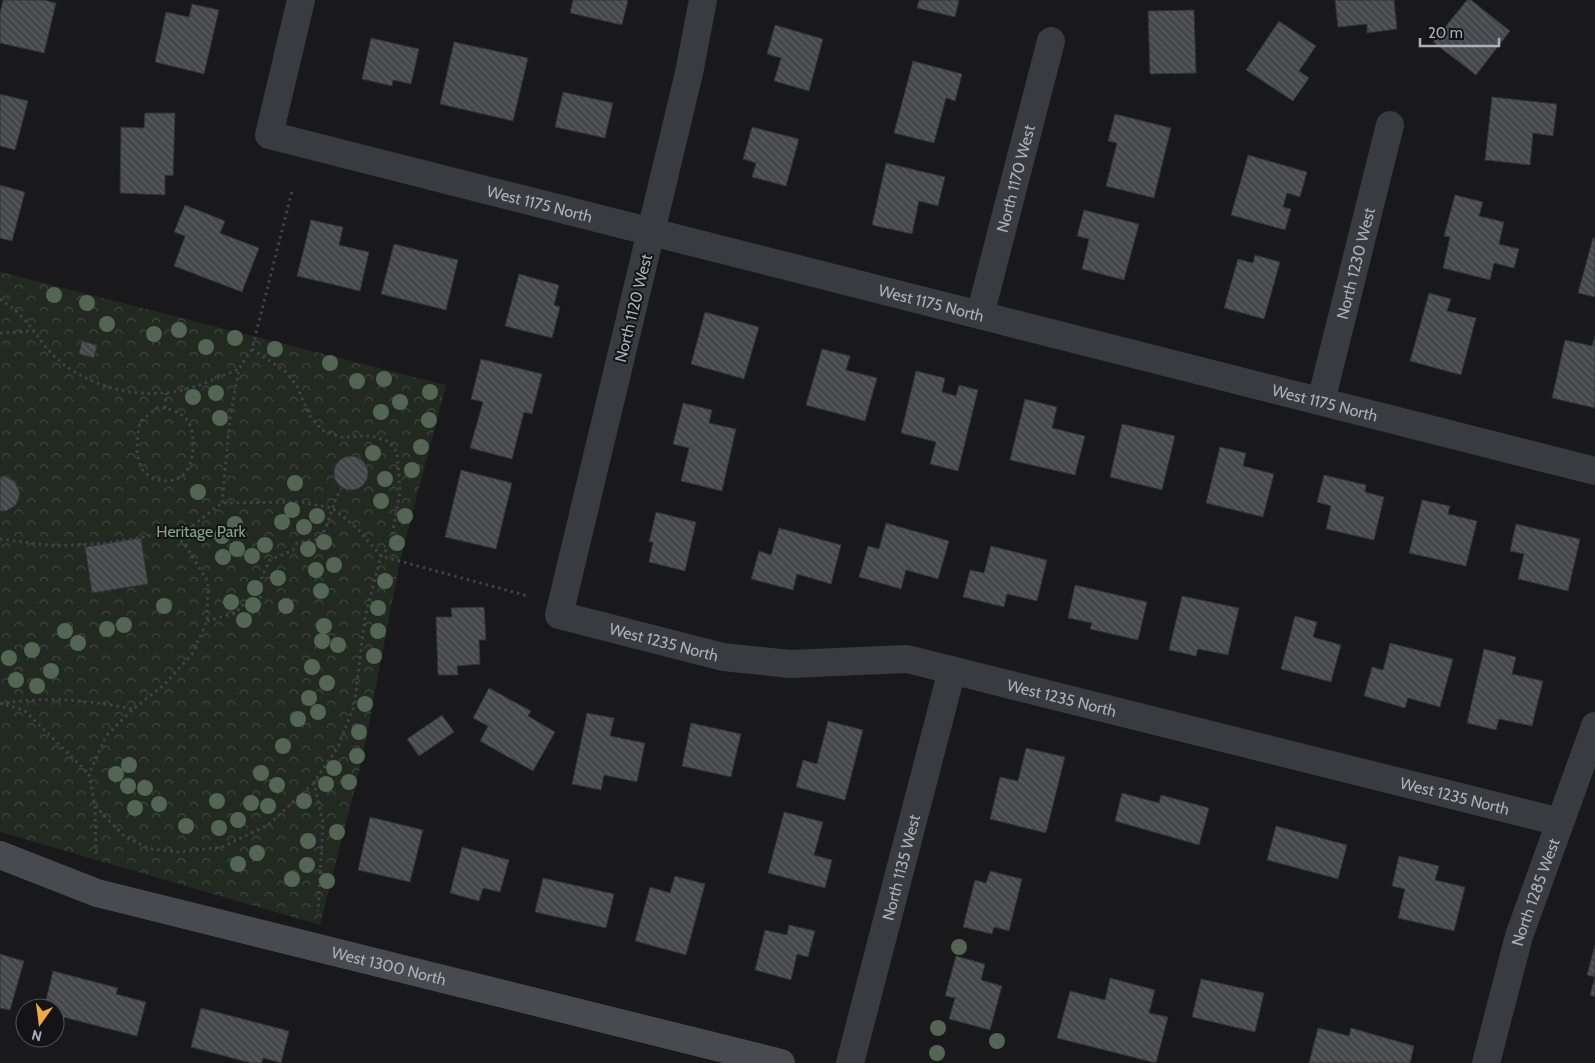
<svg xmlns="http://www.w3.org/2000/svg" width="1595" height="1063" viewBox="0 0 1595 1063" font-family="Cabin,sans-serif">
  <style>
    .park { fill: url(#park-crowns) }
    .building { fill: url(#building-back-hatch); stroke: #333337 }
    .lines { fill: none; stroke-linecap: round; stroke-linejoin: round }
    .path { stroke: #404247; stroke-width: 3; stroke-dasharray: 2.5 4; stroke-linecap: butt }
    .street { stroke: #3a3b40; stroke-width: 28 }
    .secondary { stroke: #484a50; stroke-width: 28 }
    .tree { fill: #536654 }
    .labels { text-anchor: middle; stroke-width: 4; stroke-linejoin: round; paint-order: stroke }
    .street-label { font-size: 16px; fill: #abb1ba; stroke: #141416 }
    .park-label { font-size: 16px; fill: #83a583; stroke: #141416 }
  </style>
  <defs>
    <pattern id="park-crowns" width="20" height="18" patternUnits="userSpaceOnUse" patternTransform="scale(1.25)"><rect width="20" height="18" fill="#212921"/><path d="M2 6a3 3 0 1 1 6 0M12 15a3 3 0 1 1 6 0" fill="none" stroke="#3f463f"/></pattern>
    <pattern id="building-back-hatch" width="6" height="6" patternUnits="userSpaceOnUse" patternTransform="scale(1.25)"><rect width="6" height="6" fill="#45474b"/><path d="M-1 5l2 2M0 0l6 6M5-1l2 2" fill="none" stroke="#5d5f63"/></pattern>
  </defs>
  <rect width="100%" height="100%" fill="#19191b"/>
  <path class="park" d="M0,272l446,113 -46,176 -38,199 -42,165 -320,-93z"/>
  <path class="building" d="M3,0h41l12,3 -12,50 -44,-10v-30z
    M573,0h55l-6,25 -52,-12z
    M919,0h40l-4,17 -38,-9z
    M1335,0h59l3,29 -30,4v-9l-29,3z
    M1467,0h4l39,31 -34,44 -43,-33z
    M192,4l27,6 -15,64 -49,-12 11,-50 23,5z
    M1194,10l2,63 -46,1 -2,-63z
    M1279,21l37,25 -17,25 10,7 -16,23 -47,-31z
    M775,25l48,14 -14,52 -35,-10 7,-23 -14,-4z
    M371,38l48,11 -8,35 -18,-4 -1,6 -30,-7z
    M454,42l74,16 -15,63 -73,-17z
    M913,61l49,13 -7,27 -9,-3 -12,45 -40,-10z
    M563,92l50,11 -8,35 -50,-11z
    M0,94l28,7 -13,49 -15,-4z
    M1492,97l65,7 -4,32 -20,-3 -3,32 -45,-5z
    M145,113h30l-2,63 -8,-1v20l-45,-2 1,-66 23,1z
    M1115,114l56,14 -17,70 -48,-12 11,-43 -9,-2z
    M752,127l47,12 -13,47 -34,-9 4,-14 -13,-4z
    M1248,155l59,17 -7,25 -13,-4 -4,14 8,2 -6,21 -54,-15z
    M886,163l59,14 -7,29 -19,-5 -7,33 -40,-9z
    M0,185l25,7 -13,49 -12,-3z
    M1455,195l28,7 -4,14 25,6 -5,22 20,5 -5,19 -20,-5 -4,17 -47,-12 7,-31 -6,-1z
    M185,205l40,16 -5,12 39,15 -17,44 -68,-26 11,-30 -11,-4z
    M1084,210l55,14 -15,56 -42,-11 7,-30 -12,-3z
    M311,220l32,7 -4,18 30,7 -9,39 -63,-15z
    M1593,238h2v59l-17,-4z
    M394,244l64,16 -12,50 -65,-16z
    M1255,255l25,7 -16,57 -40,-11 14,-49 15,4z
    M519,274l40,11 -5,20 6,2 -8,31 -47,-12z
    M1429,293l22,6 -4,12 29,7 -15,57 -51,-14z
    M705,312l54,15 -15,52 -53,-15z
    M1595,336v72l-43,-10 13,-58 27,6z
    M82,341l15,4 -3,13 -15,-4z
    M822,349l28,7 -4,14 31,8 -12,43 -59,-16z
    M481,359l61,15 -10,40 -8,-2 -12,47 -42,-11 13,-46 -12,-3z
    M916,371l29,7 -3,14 14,4 3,-11 19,5 -20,81 -28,-7 6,-22 -35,-9z
    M1025,399l32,8 -5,21 33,8 -10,39 -65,-15z
    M683,403l29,7 -3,13 27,6 -14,62 -41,-10 8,-33 -16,-4z
    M1122,424l53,12 -13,54 -52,-13z
    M1220,447l26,6 -3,13 31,8 -11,43 -57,-14z
    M334 473a17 17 0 1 1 34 0a17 17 0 1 1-34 0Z
    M461,470l51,13 -16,66 -51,-12z
    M1324,475l42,10 -1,7 19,5 -10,43 -48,-11 5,-23 -14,-4z
    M4,476l11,5 5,13 -4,11 -10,6h-6v-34z
    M1422,500l28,6 -2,8 29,7 -11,45 -57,-13z
    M656,512l40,10 -11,49 -36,-9 4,-20h-4z
    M886,523l63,18 -11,38 -32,-9 -5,19 -42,-12 9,-31 11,3z
    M1516,524l64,15 -12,52 -50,-12 6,-25 -14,-3z
    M779,528l62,17 -10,39 -34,-10 -4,16 -42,-11 8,-28 12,4z
    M141,538l7,46 -56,9 -7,-46z
    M991,546l56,14 -10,41 -30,-7 -3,13 -41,-10 7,-27 14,3z
    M1075,585l72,17 -9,38 -48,-11 2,-6 -24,-5z
    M1182,596l57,12 -11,47 -30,-6 -2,7 -27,-6z
    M484,607l2,33h-7l1,24 -23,2 1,9h-20l-2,-58h16l-1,-9z
    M1295,616l22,6 -4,15 28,8 -10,37 -50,-13z
    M1390,643l63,16 -13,48 -32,-9 -3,10 -41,-12 8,-29 11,3z
    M1484,649l32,8 -4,17 31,7 -11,45 -33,-7 -3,11 -29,-7z
    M489,688l42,23 -3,5 27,16 -22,39 -53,-30 8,-15 -15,-8z
    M587,713l27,5 -4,18 35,7 -8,39 -33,-7 -3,15 -29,-6z
    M442,715l12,17 -35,24 -12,-17z
    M828,721l35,9 -18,70 -49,-13 7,-27 14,4z
    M691,723l50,11 -10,43 -49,-11z
    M1026,748l39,9 -19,76 -56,-14 10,-42 18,4z
    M1122,793l37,10 2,-8 48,13 -10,37 -84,-24z
    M784,812l39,10 -9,33 18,5 -7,28 -57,-15z
    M370,817l53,13 -13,52 -52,-12z
    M1276,826l71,19 -9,34 -71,-19z
    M462,847l47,13 -9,32 -17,-4 -4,13 -29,-8z
    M1399,856l40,10 -4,14 30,7 -11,44 -56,-13 7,-29 -13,-3z
    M990,871l32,8 -13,52 -15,-4 -2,7 -29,-7 12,-47 11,3z
    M675,876l30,8 -19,71 -51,-14 15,-54 20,6z
    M543,878l71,16 -8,34 -71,-16z
    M789,925l26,6 -7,26 -11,-3 -6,26 -36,-10 10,-40 22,5z
    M1595,945v52l-5,-2 5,-18 -8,-2z
    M0,954l24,7 -14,49 -10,-2z
    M956,956l29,8 -4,16 21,6 -12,44 -41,-11 6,-21 -10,-2z
    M53,971l65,17 -2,6 30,8 -9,34 -82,-21v-7h-11z
    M1110,978l45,12 -6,23 19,4 -12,46 -99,-25 13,-47 35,9z
    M1201,979l63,14 -9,39 -63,-15z
    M201,1008l88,23 -8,32 -18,-5 -1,5h-11l-60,-16z
    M1318,1028l31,8 2,-8 63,18 -4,17h-101z"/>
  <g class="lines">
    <path class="path" d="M0,299c7,6 16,10 21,17 13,13 21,29 34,41 28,26 70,39 107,36 26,-1 52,-14 77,-24
      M0,333l31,-2
      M252,349l34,23 11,14 12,29 13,15 18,7 32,-1 17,6 8,10 3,40 -10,54 -9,10 -16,61 -11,89 -16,41 -24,35 9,41 -5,88
      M165,408h-8l-17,14c-4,21 -8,52 19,58 8,2 16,1 23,-4 13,-10 15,-45 4,-57 -5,-6 -14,-9 -21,-11l1,-15
      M222,503l8,-85 9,-49 13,-20 40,-158
      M0,539l55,7 52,-3 66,-11 19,-6 30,-23 79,-1 31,6 26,21 23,27 147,40
      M186,546l6,-20
      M207,621l28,-8 12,-12 13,3 2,-28 8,-16 23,-10 4,-7 22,-4c10,-13 12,-31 20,-46
      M0,704c42,-8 91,-4 132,5
      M6,705l18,5 65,64
      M95,806l29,30 26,13 27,3 45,-5 46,-22 46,-42
      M96,854l-1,-48 -6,-32 17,-38 27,-27 31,-24 28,-31 15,-33 1,-39 -22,-36 -13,-14"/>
    <g class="street">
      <path id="s1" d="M301,0l-32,135 1326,336"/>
      <path id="s2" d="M703,0l-14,73 -130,542 164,42 67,7 117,-5 653,163"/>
      <path id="s3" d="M980,315l71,-274"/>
      <path id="s4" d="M1321,401l69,-276"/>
      <path id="s5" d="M850,1063l102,-393"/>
      <path id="s6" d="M1486,1063l33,-127 76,-210"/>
    </g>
    <path class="secondary" id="s7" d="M0,855l97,38 684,170"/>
  </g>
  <g class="tree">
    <circle cx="54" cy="295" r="8"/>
    <circle cx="87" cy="303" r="8"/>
    <circle cx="107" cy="324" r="8"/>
    <circle cx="179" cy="330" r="8"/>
    <circle cx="154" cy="334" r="8"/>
    <circle cx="235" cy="338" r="8"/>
    <circle cx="206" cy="347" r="8"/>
    <circle cx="275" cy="349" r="8"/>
    <circle cx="330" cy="363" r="8"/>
    <circle cx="384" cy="379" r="8"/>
    <circle cx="357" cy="381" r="8"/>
    <circle cx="430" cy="392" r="8"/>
    <circle cx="216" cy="393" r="8"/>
    <circle cx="193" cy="397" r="8"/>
    <circle cx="400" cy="402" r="8"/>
    <circle cx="381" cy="412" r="8"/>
    <circle cx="220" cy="418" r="8"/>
    <circle cx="429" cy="420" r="8"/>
    <circle cx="421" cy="447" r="8"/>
    <circle cx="373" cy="453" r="8"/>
    <circle cx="412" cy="470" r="8"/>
    <circle cx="385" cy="479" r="8"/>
    <circle cx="295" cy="483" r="8"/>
    <circle cx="198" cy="492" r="8"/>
    <circle cx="381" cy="501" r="8"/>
    <circle cx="292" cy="510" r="8"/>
    <circle cx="317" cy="516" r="8"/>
    <circle cx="405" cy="516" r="8"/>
    <circle cx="282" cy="522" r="8"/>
    <circle cx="235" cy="524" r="8"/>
    <circle cx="304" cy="527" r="8"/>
    <circle cx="222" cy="536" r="8"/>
    <circle cx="324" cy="542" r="8"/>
    <circle cx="397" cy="543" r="8"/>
    <circle cx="265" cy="545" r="8"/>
    <circle cx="237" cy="549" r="8"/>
    <circle cx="308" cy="549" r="8"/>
    <circle cx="252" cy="556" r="8"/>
    <circle cx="223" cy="557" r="8"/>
    <circle cx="334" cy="565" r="8"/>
    <circle cx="316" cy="570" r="8"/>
    <circle cx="278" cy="578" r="8"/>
    <circle cx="385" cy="581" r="8"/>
    <circle cx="255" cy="588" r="8"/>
    <circle cx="321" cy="591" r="8"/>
    <circle cx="231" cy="602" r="8"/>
    <circle cx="253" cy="605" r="8"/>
    <circle cx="164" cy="606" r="8"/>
    <circle cx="286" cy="606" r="8"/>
    <circle cx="378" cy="608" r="8"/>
    <circle cx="244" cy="620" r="8"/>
    <circle cx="124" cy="625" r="8"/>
    <circle cx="324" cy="626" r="8"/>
    <circle cx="107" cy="629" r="8"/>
    <circle cx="65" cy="631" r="8"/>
    <circle cx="378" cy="631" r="8"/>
    <circle cx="322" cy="641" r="8"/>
    <circle cx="78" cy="643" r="8"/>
    <circle cx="338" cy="645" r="8"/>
    <circle cx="32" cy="650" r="8"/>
    <circle cx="374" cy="656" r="8"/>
    <circle cx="9" cy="658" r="8"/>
    <circle cx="312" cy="667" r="8"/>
    <circle cx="51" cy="671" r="8"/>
    <circle cx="16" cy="680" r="8"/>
    <circle cx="327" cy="683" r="8"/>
    <circle cx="37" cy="686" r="8"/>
    <circle cx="309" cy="698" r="8"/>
    <circle cx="365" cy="704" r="8"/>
    <circle cx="318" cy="712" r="8"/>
    <circle cx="298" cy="719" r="8"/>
    <circle cx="359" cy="732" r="8"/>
    <circle cx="283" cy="746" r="8"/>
    <circle cx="357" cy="756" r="8"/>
    <circle cx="129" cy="765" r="8"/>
    <circle cx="334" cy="768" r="8"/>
    <circle cx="261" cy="773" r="8"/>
    <circle cx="116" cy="774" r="8"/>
    <circle cx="349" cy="782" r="8"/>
    <circle cx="326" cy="784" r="8"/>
    <circle cx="277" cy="785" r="8"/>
    <circle cx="128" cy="786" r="8"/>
    <circle cx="145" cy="788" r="8"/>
    <circle cx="217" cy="801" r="8"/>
    <circle cx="304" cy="801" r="8"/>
    <circle cx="251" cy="803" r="8"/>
    <circle cx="159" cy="804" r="8"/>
    <circle cx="268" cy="806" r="8"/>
    <circle cx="135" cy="808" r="8"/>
    <circle cx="238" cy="820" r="8"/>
    <circle cx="186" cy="826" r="8"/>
    <circle cx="219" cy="828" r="8"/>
    <circle cx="337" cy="832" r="8"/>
    <circle cx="308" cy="841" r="8"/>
    <circle cx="257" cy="853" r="8"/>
    <circle cx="238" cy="864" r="8"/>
    <circle cx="307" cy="865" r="8"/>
    <circle cx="292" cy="879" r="8"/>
    <circle cx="327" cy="881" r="8"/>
    <circle cx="959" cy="947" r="8"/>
    <circle cx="938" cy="1028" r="8"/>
    <circle cx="997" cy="1041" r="8"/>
    <circle cx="937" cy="1053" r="8"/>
  </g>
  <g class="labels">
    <g class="street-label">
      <text dy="6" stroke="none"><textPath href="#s3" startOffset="141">North 1170 West</textPath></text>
      <text dy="6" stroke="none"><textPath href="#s1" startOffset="418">West 1175 North</textPath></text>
      <text dy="6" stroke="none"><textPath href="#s4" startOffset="142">North 1230 West</textPath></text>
      <text dy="6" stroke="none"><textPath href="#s1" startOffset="822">West 1175 North</textPath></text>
      <text transform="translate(633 308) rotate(-76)" y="6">North 1120 West</text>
      <text dy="6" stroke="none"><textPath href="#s1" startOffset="1228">West 1175 North</textPath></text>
      <text dy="6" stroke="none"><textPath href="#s2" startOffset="740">West 1235 North</textPath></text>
      <text dy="6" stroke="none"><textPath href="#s2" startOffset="1145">West 1235 North</textPath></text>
      <text dy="6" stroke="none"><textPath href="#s2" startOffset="1550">West 1235 North</textPath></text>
      <text dy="6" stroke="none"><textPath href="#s5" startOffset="202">North 1135 West</textPath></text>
      <text dy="6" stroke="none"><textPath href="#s6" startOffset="178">North 1285 West</textPath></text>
      <text dy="6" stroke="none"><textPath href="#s7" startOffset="405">West 1300 North</textPath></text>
    </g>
    <g class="park-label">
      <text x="201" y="537">Heritage Park</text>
    </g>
  </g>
  <g transform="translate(40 1023) rotate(194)"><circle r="24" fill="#141416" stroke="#505358"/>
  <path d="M0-4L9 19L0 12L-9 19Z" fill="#f1aa3b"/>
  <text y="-8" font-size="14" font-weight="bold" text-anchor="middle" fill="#abb1ba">N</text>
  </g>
  <path d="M1420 38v8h79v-8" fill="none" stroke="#abb1ba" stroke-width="2.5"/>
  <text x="1428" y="38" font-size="15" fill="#abb1ba" stroke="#141416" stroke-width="4" paint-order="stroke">20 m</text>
</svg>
